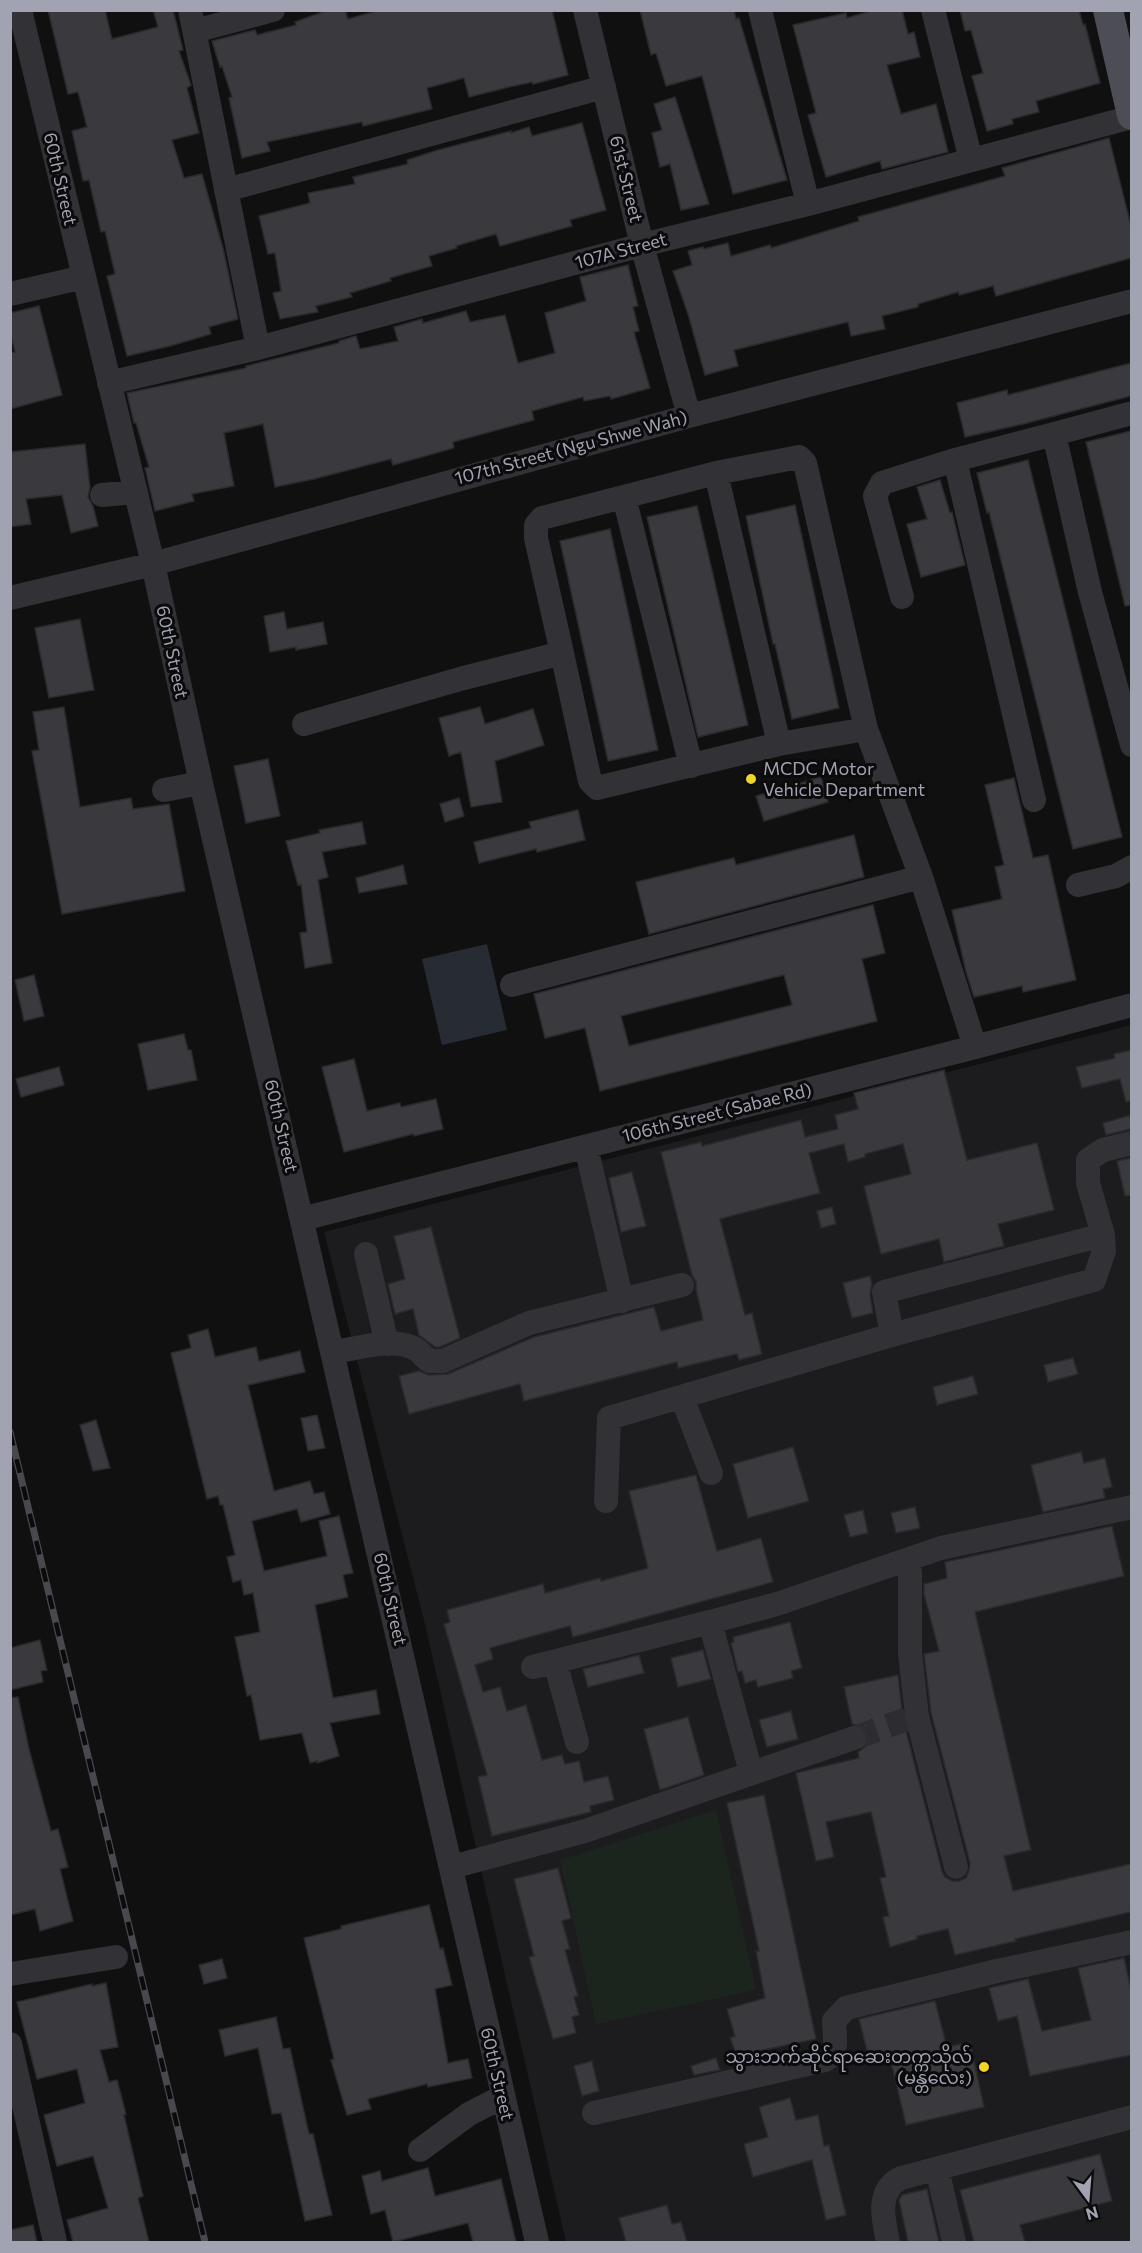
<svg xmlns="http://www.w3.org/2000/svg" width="1142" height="2253" viewBox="0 0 1142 2253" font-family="Commissioner,'Noto Sans Myanmar',sans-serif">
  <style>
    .built { fill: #1c1c1e }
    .green { fill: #1c241e }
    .water { fill: #262b34 }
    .building { fill: #3a3a3e; stroke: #2a2a2d; stroke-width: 1.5; fill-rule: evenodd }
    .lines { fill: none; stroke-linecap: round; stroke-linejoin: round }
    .minor-tunnel { stroke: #2d2d31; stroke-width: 24; stroke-dasharray: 24 12; stroke-linecap: butt }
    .minor { stroke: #313136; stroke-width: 24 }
    .major { stroke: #4d4d55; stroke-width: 30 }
    .rail-casing { stroke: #48484f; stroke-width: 7 }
    .rail { stroke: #0b0b0c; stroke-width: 4.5; stroke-dasharray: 14; stroke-linecap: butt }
    .poi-dot { fill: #f0d529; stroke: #0b0b0c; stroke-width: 2 }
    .labels { text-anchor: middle; stroke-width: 6; stroke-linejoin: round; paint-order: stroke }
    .street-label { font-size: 18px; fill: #a1a3b2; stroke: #0b0b0c }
    .poi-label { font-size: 18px; fill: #a1a3b2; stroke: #0b0b0c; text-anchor: start }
  </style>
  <rect width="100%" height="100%" fill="#101011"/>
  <path class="built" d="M1131,1025v1217h-565l-142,-622 -100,-388z"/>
  <path class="green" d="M716,1810l40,180 -160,34 -36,-164z"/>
  <path class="water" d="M487,944l20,86 -65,15 -20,-86z"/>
  <path class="building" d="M48,10h57l7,29 46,-12 -5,-17h20l10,40 -4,1 12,34 -4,3 12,45 -27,7 12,38 18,-4 22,78 14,67 -29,8 2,7 -41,12 -43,10 -20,-80 8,-2 -10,-43 -4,1 -12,-52 -6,1 -11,-50 15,-4 -9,-35 -10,2z
    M328,10h17l3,9 32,-9h172l16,65 -35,9 -1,-2 -27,6 -36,9 -5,-19 -37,10 5,21 -69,17 -1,-4 -95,20 3,9 -28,7 -13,-60 3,-1 -10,-31 -2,1 -8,-26 43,-11 2,5 39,-10 -1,-3z
    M640,10h94l2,9 3,-1 48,162 -54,14 -31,-118 -36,10 -10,-33 -5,2z
    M874,10h28l6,24 6,-2 6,25 -33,8 14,49 35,-10 12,48 -66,17 -2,-8 -54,16 -18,-62 8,-2 -23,-88 53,-12 1,5z
    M960,10h119l4,15 2,-1 15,59 -64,18 3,11 -27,7 1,5 -26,7 -15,-55 11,-3 -12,-43 -6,1z
    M675,97l34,107 -28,6 -11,-46 -10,3 -8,-34 10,-3 -8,-26z
    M582,123l24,87 -36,10 2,6 -72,20 -4,-12 -40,12 1,2 -28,8 3,10 -42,12 1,3 -41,12 2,4 -36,9 2,6 -38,7 -7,-26 8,-2 -6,-38 -7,1 -9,-38 51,-13 -2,-10 47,-9 -2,-7 55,-13 -1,-4 31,-10 73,-19v2l18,-6 3,9z
    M1109,138l22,88v32l-135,38 -3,-10 -34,9 -1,-3 -40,12v3l-36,9 3,13 -34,7 -3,-14 -114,28 4,16 -33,9 -17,-61 -15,-43 19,-6 -4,-14 15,-4 1,2 24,-6 3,13 39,-11 1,3 88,-27 -1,-4 147,-41 -3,-8z
    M628,265l10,41 -5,1 6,24 -5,1 16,56 -39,11 -1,-3 -26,5 -1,-4 -51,14 2,9 -81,22 1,6 -61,17 -2,-6 -77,20 -39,8 -12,-63 -39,9 10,53 -42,8 2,7 -39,10 -10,-43 4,-1 -13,-44h-2l-7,-30 119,-25v-2l93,-23v-2l17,-5 4,13 38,-8 -4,-14 28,-8 1,4 43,-12 4,11 35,-7 13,48 37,-10 -10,-40 41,-12 -6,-24z
    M39,306l23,89 -52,14v-56l5,-1 -5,-20v-19z
    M1131,363v33l-108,28 -58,13 -8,-34 50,-13 1,5z
    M1131,431v174l-6,1 -39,-164z
    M85,444l5,44 -2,9 5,9 5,20 -27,7 -9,-38 -36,4 5,25 -21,3v-75z
    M1028,460l94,377 -49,12 -84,-337 -2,1 -10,-40z
    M940,480l10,33 2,-1 13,53 -44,12 -14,-53 20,-5 -10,-32z
    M795,505l44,203 -47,11 -17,-75h-2l-27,-128z
    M697,506l51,219 -50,12 -51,-220z
    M610,529l48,221 -50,11 -48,-220z
    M284,612l3,17 36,-7 4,22 -31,6v-3l-26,5 -6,-36z
    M80,619l14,71 -45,8 -14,-70z
    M64,707l16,100 51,-9 2,11 36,-5 16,87 -123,23 -30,-163 7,-1 -6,-38z
    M480,707l5,17 48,-15 11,36 -49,16 7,41 -31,5 -10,-55 -12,4 -10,-38z
    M268,759l12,57 -34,7 -12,-57z
    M821,777l7,25 -64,19 -8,-25z
    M1014,778l19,80 15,-3 28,125 -53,12 -1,-6 -48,11 -8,-25 -14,-62 50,-11 -7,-32 9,-2 -19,-80z
    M459,798l5,18 -19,6 -5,-18z
    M578,810l7,30 -48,12 -1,-3 -57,14 -5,-21 57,-14 -2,-6z
    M362,822l4,22 -44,8 6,25 -10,3 14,83 -27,5 -5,-35 7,-1 -6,-48 -3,1 -12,-44 34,-8 -1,-3z
    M854,835l10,42 -215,57 -13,-52 98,-24 2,7z
    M403,865l4,19 -48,9 -3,-15z
    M873,905l12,48 -23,6 15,62 -277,70 -15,-63 -40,10 -11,-44zM784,975l8,30 -163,41 -8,-30z
    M34,975l10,41 -20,5 -9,-41z
    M184,1034l4,16h3l6,30 -49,10 -10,-46z
    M1131,1050v51l-5,1 -6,-23 -38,9 -6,-21 39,-9 -1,-4z
    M354,1059l13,52 33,-8 1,4 35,-8 7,30 -29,7 -1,-2 -69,18 -22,-85z
    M59,1067l5,18 -43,12 -5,-18z
    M944,1070l23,90 70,-17 17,67 -56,14 6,22 -60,16 -5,-23 -58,15 -17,-68 47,-12 -8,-30 -38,10v3l-17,5 -4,-18 -35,9 11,40 -100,26 25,96 7,-2 10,41 -23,6 -2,-6 -59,14 -1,-6 -153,39 -4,-17 -111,30 -10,-38 20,-5 10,4 19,-1 86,-37 120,-30 7,24 42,-11 -7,-31v-7l-4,-7 -31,-123 40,-10 1,4 99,-26 4,17 33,-8 -3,-14 23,-6 -4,-16z
    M1131,1115v14l-25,6 -3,-12z
    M1131,1158v37l-6,1 -8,-35z
    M632,1172l14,54 -25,6 -12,-54z
    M832,1207l4,17 -15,4 -4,-17z
    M431,1227l29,111 -20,9h-5l-16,-12 -6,-26 -18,5 -7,-30 17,-5 -11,-43z
    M870,1276l2,8 -2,11 3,18 -21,5 -9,-35z
    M208,1329l7,28 41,-10 3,14 41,-10 5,21 -57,13 26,106 36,-10 4,13 10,-2 6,22 -29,8 -4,-13 -45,12 12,50 63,-15 -8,-35 20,-5 14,57 -10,2 5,22 -33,8 18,93 43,-8 4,24 -50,9 9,33 -22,7v-2l-7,2 -8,-30 -42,7 -9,-45 -4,1 -12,-59 25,-5 -7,-39 -9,2 -3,-15 -8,2 -6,-25 8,-2 -12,-50h-3l-2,-9 -11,3 -36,-146 20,-5 -3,-13z
    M1073,1358l5,16 -30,8 -4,-17z
    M973,1376l5,18 -41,11 -4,-18z
    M317,1415l8,33 -17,3 -7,-33z
    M96,1420l14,48 -17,3 -13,-46z
    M793,1447l16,54 -61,17 -15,-54z
    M1081,1452l3,11 21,-5 7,29 -9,2 2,9 -62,14 -12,-47z
    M696,1475l21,76 44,-13 12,44 -200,55 -3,-11 -80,22 3,11 -18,6 8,27 17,-5 7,24 19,-6 16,55 20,-5 3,9 14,-3 5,21 24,-6 6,24 -24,6 1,6 -99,24 -14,-59 9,-2 -43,-151 6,-2 -3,-12 96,-26 2,9 55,-15 1,3 47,-13 -19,-77z
    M915,1507l5,21 -24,5 -5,-20z
    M863,1510l5,23 -18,4 -6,-22z
    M1112,1526l12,50 -149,36 56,238 -27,6 9,35 118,-27v48l-116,27 1,2 -61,14 -7,-26 -31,7v3l-27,8 -7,-30 6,-1 -9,-38 6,-1 -15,-65 -45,10 8,35 -18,4 -20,-88 63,-15 -1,-6 7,-5 3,-6v-7l-5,-7 -11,-3 -8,-37 54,-12 5,44 39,152 3,6 7,4h7l7,-3 3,-7 1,-8 -39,-150 -7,-59 15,-3 -15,-57v-10l23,-6 -2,-16z
    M790,1622l12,46 -11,3 2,7 -35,9 -2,-7 -11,3 -3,-12 -4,1 -7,-29 3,-1 -1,-5z
    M40,1640l7,30 -6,1 2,11 -33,8v-42z
    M703,1650l8,29 -33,8 -7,-29z
    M639,1655l5,18 -56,14 -5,-18z
    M18,1697l11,52 22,82 7,-2 10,38 -8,2 13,52 -33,10 -5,-22 -25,6v-217z
    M791,1711l7,28 -31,8 -8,-27z
    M688,1717l16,58 -44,15 -16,-61z
    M764,1795l52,244 -58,12 2,5 -20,8 -10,-26 5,-2 -8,-27 38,-11 -9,-47h3l-32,-148z
    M558,1868l13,50 -9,3 8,28 -5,1 13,46 -4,1 5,18 -7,2 4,16 -23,6 -24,-82 5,-1 -20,-77z
    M429,1905l11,44 3,-1 9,37 -17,4 13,74 20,-4 4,19 -44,9 -1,-3 -59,15 3,10 -24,6 -16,-55 3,-1 -30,-121 37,-9v-3z
    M1124,1958l7,31v66l-101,21 -13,-60 -19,5 -9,-33 39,-9 14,52 49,-11 -13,-52z
    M222,1959l5,19 -23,6 -5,-19z
    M106,1983l12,64 -18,3 9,32 8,-2 9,34 -2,1 19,81 -5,2 11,44h-76l-6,-22 41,-12 -15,-52 -36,10 -13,-51 41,-12 -8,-34 -40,10 -20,-77 75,-18v2z
    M935,2001l12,46 23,-5 14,65 -78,18 -17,-72 -20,5 -10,-39z
    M276,2017l7,32 7,-1 19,86h4l19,81 -27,6 -24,-108 -9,1 -14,-66 -33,8 -6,-26z
    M716,2058l4,12 -26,5 -3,-9z
    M592,2061l7,30 -17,5 -8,-30z
    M790,2098l6,22 22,-5 6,31 5,-1 17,70 -20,5 -14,-60 -59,17 -9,-33 24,-7 -9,-30z
    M1100,2154l12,47 -92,24 5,17h-51l-14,-52z
    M428,2168l7,28 66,-17 15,63h-43l-5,-19 -75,19 -8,-32 -14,4 -9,-38 18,-5 2,10z
    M927,2189l12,53h-31l-9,-42 3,-5z
    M667,2205l5,19 9,-2 6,20h-61l-7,-24z
    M33,2225l4,17h-27v-12z"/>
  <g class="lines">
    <path class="minor-tunnel" d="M854,1738l53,-19"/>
    <path class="minor" d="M20,10l133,554 48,219 336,1459
      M190,10l68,338
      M585,10l57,235 47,171
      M760,10l48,194
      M933,10l38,150
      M195,31l78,-21
      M226,190l378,-103
      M10,294l74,-17
      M109,383l149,-35 384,-103 166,-41 324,-87
      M1132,413l-78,21 36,158 42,153
      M955,460l79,340
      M716,473l63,271
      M102,495l34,-3
      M624,497l67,269
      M902,597l-27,-101 7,-13 73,-23 99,-26
      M10,598l143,-34 536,-148 443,-115
      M562,653l-26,-115v-13l6,-7 174,-45 83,-16 6,6 61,266
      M304,724l156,-45 102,-26 28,128 7,7 182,-44 87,-15 55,148 54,170
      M164,790l37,-7
      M1078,885l38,-9 16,-9
      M512,985l409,-108
      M586,1147l36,154
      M302,1219l673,-172 157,-42
      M366,1254l21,90
      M892,1335l202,-55 10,-29 -1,-16
      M333,1352c24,-3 58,-15 81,-4 6,3 10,9 15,13h14l86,-38 153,-38
      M682,1397l29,76
      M606,1501l3,-83 283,-83 -8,-43 219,-57 -15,-52v-23l15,-10 29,-7
      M710,1622l67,-18 129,-44
      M555,1662l22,80
      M533,1667l177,-45 41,150
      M452,1867l133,-36 269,-93
      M956,1867l-39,-151 -7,-63v-81l-4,-12 35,-12 191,-41
      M10,1974l106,-17
      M10,2044l45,198
      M594,2113l231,-53c15,-8 9,-24 9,-39l12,-13 151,-37 135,-29
      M420,2150l49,-36 33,-17
      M937,2169l17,73
      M888,2242c-5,-23 -12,-52 13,-64l231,-61"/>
    <path class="major" d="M1108,10l24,105"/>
    <defs>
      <path id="rail" d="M10,1432l195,810"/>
    </defs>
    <use href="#rail" class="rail-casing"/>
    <use href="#rail" class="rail"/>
  </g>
  <g class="poi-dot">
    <circle cx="751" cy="779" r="6"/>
    <circle cx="984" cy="2067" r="6"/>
  </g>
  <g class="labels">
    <g class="street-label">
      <text transform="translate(60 179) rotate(77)" y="6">60th Street</text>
      <text transform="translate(626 179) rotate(76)" y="6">61st Street</text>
      <text transform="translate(621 251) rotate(-15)" y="6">107A Street</text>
      <text transform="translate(571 448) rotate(-15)" y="6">107th Street (Ngu Shwe Wah)</text>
      <text transform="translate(172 652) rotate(78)" y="6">60th Street</text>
      <text transform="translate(717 1113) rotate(-14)" y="6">106th Street (Sabae Rd)</text>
      <text transform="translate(281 1126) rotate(77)" y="6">60th Street</text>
      <text transform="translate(390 1599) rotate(77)" y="6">60th Street</text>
      <text transform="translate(497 2074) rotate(77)" y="6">60th Street</text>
    </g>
    <g class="poi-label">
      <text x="763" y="775">MCDC Motor<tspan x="763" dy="21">Vehicle Department</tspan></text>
      <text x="972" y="2063" text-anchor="end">သွားဘက်ဆိုင်ရာဆေးတက္ကသိုလ်<tspan x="972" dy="21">(မန္တလေး)</tspan></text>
    </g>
  </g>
  <rect width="1142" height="2253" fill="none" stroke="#a1a3b2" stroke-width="24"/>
  <g transform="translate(1088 2199) rotate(164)" stroke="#0b0b0c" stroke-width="4.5" paint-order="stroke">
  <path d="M0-4.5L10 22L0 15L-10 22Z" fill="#a1a3b2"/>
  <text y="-9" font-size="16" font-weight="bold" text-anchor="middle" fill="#a1a3b2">N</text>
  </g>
</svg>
